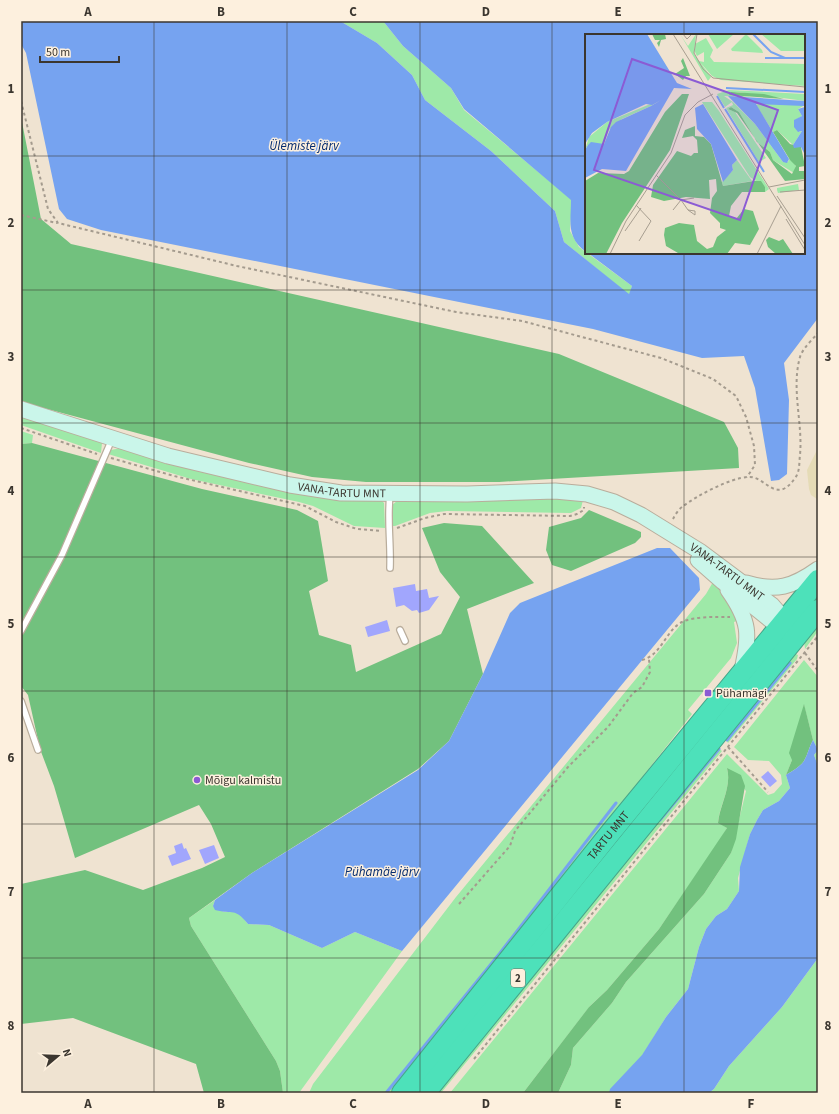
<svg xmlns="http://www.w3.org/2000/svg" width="839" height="1114" viewBox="0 0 839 1114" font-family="'Source Sans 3',sans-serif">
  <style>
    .green { fill: #9ee9a8 }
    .forest { fill: #72c17e }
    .sand { fill: #e5dbb6 }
    .water { fill: #76a3f0 }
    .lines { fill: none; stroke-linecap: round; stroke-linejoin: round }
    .stream { stroke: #76a3f0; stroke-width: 3 }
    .building { fill: #a1a6fd }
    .lane-casing { stroke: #b9ad9c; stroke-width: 8 }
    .secondary-casing { stroke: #b9ad9c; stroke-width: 17 }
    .highway-casing { stroke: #47a589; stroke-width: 22 }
    .path { stroke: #a49b8e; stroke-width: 2; stroke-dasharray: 3 3; stroke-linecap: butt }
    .lane { stroke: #fff; stroke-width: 5.5 }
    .secondary { stroke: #caf6ea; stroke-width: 15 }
    .highway { stroke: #4de1ba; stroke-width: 20 }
    .grid { fill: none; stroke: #3b362f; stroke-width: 1; stroke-opacity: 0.55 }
    .poi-dot { fill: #8b5bd4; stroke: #fdf0de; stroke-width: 1.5 }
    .labels { text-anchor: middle; stroke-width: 3; stroke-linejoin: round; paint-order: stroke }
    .shield { fill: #fdf0de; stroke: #756e64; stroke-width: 1 }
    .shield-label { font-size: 11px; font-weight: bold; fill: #3b362f }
    .street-label { font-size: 12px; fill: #3b362f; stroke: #fdf0de }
    .poi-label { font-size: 12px; fill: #3b362f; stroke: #fdf0de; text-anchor: start }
    .water-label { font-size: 13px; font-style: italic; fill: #062c6f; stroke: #fdf0de }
    .inset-river { fill: none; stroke: #76a3f0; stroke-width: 2 }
    .inset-road { fill: none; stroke: #a79e90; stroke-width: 1 }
    .view { fill: #8b5bd4; fill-opacity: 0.15; stroke: #8b5bd4; stroke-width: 2 }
    .inset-edge { fill: none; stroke: #3b362f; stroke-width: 2 }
    .neatline { fill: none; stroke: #3b362f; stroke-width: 1.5 }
    .grid-label { font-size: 13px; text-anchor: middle; font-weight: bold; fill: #3b362f }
  </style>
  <rect width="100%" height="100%" fill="#efe3d1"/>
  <path class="green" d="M340,21h43l20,25 48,42 13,22 108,90 -2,31 9,16 53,39 -3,9 -65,-53 -9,-31 -64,-60 -66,-51 -13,-25 -35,-32z
    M21,416l78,24 3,3 -1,10 -80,-28z
    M21,431l12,4 -1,8 -11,1z
    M121,448l261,53 2,2 1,25 -31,-2 -41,-20 -14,-4 -108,-23 -83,-25 3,-4z
    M552,497l31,3 -2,8 -10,5 -124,-2 -17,2 -35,13h-4v-20l6,-5z
    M713,582l10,12 16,26 -5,2 3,21 -6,15 -43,52 4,4 -299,379h-84l4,-9 143,-187 250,-303z
    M815,627l3,4 -13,18 -1,-8z
    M796,654l2,1 -1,4 -69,84 -3,-5 68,-83z
    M804,660l14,17v89l-4,-11 4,-5 -5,-10 -9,-35 -12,55 -6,15 4,13 -11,13 -16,9 -6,10 -7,14 -12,44 1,13 -12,18 -11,7 -10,13 -7,18 -11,42 -22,28 -24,39 -33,37h-51l13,-28 2,-17 39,-45 14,-21 78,-88 27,-41 15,-62 -19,-23c5,19 -7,36 -9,54l9,6 -7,12 -61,89 -52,61 -17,16 -67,87h-73l277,-339 41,41 6,-2 8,-9 -1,-9 -12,-14 -21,-1 -14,-13z
    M716,747l6,4 -281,342h-7z
    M215,900l-2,6 11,6 11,-1 4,2 9,11 21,1 53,23 33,-16 47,19 -103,142h-16l-3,-22 -4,-10 -85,-135 -2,-8z
    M818,958v135h-109l5,-4 15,-23 53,-59z"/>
  <path class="forest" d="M21,117l20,102 30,25 488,110 165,68 14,26 1,20 -240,14h-133l-54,-5 -63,-14 -228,-61z
    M32,443l170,46 95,21 21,11 10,60 -19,10 10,44 32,10 5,27 85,-38 19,-37 -20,-25 -18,-44 22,-5 38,3 52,57 -67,26 16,65 -34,67 -31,28 -166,104 -63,45 2,8 85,135 4,10 3,22h-79l-8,-29 -123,-46 -52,6v-140l64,-14 58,20 59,-22 23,-11 -14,-33 -12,-19 -124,53 -21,-72 -14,-37 -12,-54 -7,-9v-242z
    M589,510l52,22v5l-6,6 -64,28 -19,-6 -6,-15 3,-23 32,-9z
    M804,704l9,36c-4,7 -5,14 -9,21 -4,6 -12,10 -18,14l6,-15 -3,-7z
    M727,768l14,7 4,11 -9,53 -5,14 -27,41 -78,88 -14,21 -39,45 -2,17 -13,28h-35l66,-86 18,-17 52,-61 68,-101 -9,-5c2,-19 14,-36 9,-55z"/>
  <path class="sand" d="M818,448v50l-1,1 -6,-4 -2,-6 -2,-19z"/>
  <path class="water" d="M21,21h319l37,22 35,32 13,25 66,51 64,60 9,31 65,52 3,-8 -44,-33h216v-218h-218v217c-20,-15 -15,-30 -15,-52l-107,-91 -13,-21 -48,-42 -20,-25h435v297l-34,45 5,37 -2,74 -8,6 -8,1 -16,-93 -11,-32 -42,2 -109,-29 -492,-99 -34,-11 -8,-10 -33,-156 -5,-9z
    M657,548h13l29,30 1,12 -298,361 -47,-19 -33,16 -53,-23 -21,-1c-14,-17 -14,-9 -33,-14l-2,-4 2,-6 37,-27 166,-103 31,-29 34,-67 27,-61 10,-10z
    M813,740l5,10 -4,5 4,11v192l-36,49 -53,59 -15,23 -5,4h-100l1,-4 32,-34 24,-38 22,-28 11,-42 7,-18 10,-13 11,-7 12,-18 1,-24 10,-33 7,-14 6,-10 16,-9 11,-13 -4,-13c6,-4 14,-8 18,-14 4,-7 5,-14 9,-21z"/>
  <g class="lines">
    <path class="stream" d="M727,740l63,-77
      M660,820l59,-71
      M386,1093l114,-140 116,-150"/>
  </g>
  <path class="building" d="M415,584l1,7 11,-2 2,9 10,-2 -10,14 -10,3 -2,-3 -5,1 -8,-6 -8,2 -3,-19z
    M387,620l3,11 -22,6 -3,-10z
    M768,771l9,10 -7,6 -9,-10z
    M182,843l2,6 2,-1 5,11 -19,7 -4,-10 8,-3 -2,-7z
    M214,845l5,13 -14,6 -6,-14z"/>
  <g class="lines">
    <defs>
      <path id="lane" d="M390,494c-3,25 1,49 0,74
        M400,630l5,11
        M21,631l41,-76 50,-116
        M21,701l17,49"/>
      <g id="secondary">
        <path id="s1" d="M21,409l147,47 122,29 51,8 126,1 88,-3 32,3 27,8 27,13 60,37 71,53 19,22"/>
        <path d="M698,560l25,22 56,45 10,5"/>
        <path d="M746,583c30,9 47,4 72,-14"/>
        <path d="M728,590c22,31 22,45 14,80"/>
      </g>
      <g id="highway">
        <path id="s2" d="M402,1093l209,-261 207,-252"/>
        <path d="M425,1093l393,-483"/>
      </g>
    </defs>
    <use href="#lane" class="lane-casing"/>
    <use href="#secondary" class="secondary-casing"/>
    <use href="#highway" class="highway-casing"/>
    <path class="path" d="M21,101l27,108 10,14 179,43 219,46 66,9 139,37 52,21 23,17 10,21 8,29 1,19 -8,12
      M21,215l36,8
      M21,428l76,26
      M111,458l63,18 131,30 31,16 21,7 24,2
      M673,519c2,-4 5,-9 9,-12 14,-11 48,-29 66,-30 17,-2 28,29 47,1 5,-6 4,-15 5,-23 3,-32 -9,-66 0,-98 3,-9 12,-17 18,-24
      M397,528l28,-10 19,-4 126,2 7,-2 7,-4v-3
      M805,653l13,18
      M642,660c20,-5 23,-29 40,-38 13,-6 33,-5 48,-5
      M728,747l40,45
      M459,904l51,-58 5,-15 53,-64 40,-40 25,-34 9,-6 8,-15 -1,-13
      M474,1059l344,-423"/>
    <use href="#lane" class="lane"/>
    <use href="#secondary" class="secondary"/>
    <use href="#highway" class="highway"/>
  </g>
  <path class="grid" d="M154,21v1072M287,21v1072M420,21v1072M552,21v1072M684,21v14M21,156h565M804,156h14M684,253v840M21,290h797M21,423h797M21,557h797M21,691h797M21,824h797M21,958h797"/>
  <g class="poi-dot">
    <rect x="704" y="689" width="8" height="8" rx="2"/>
    <circle cx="197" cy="780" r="4"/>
  </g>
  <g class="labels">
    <rect class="shield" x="511" y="969" width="14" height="18" rx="3"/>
    <g class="shield-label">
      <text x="518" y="982">2</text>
    </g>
    <g class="street-label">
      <text dy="4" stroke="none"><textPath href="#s1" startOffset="332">VANA-TARTU MNT</textPath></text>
      <text dy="4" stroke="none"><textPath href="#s1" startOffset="739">VANA-TARTU MNT</textPath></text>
      <text dy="4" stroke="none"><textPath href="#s2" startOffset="330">TARTU MNT</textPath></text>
    </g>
    <g class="poi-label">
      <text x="716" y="697">Pühamägi</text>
      <text x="205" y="784">Mõigu kalmistu</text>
    </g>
    <g class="water-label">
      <text x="304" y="150">Ülemiste järv</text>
      <text x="382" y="876">Pühamäe järv</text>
    </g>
  </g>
  <g transform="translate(585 34)">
    <rect width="220" height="220" fill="#efe3d1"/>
    <path d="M95,0l8,12 8,-12 -2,20 17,23 -3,4zM123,0h26l-17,15zM161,0l16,16 1,3 -31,-2 -1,-2zM176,0h44v17h-24zM121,4l7,12 -3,7 4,5 91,2v22l-84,-6 -9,-4 -13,-15 5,1v-10l-7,4 -2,-4v-8zM144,56l76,4v7l-68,-9 -8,2 21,3 -26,-1 9,6 22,22 28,38h5l1,-3 5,3 2,5 -2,6 -21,-13 -3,-8 -13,-10 -18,-30 -8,-5 -3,2 7,3 31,46 -7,4 -33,-54 7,-3 -1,-3 -7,5 -8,-13zM75,66l-9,6 -29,13 -13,11 -5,14 -16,1 -3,5 4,-13 18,-15zM117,68h10l7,9 50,78 -4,3v-5l-15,-10zM175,69l45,2 -7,4 4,7 -8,5 2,3 -2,2 5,6 3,-1 -9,14 -16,-15 -4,2 -17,-27zM152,126l15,21 -29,5 -1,-4 11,-12 -1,-5zM213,150l1,6 -21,3 -1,-3v-2z" fill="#9ee9a8"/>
    <path d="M67,0h13l1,5 -5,1 -2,7 -2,-4 3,-3h-5zM98,24l7,18h-4l-3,4 -8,-6 9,-6 -3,-7zM146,58l33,2 20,5 -55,-4zM97,60h7l-19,56 -48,73 -16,31h-21v-73l13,-8 26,1 5,-3 36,-59zM146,73l8,5 18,30 13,10 3,8 19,14 4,-8 -6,-6 -17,-28 4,-2 13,14 11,3 4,19 -6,1v4h6v8l-20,2 -48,-68 -9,-4zM110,92v10l9,1 7,7 12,42 31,-5h7l4,6v5h-23l-11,14 -2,10 7,3 8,-10 9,2 6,18 -9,16 -15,-2 -8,11 -49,-1 -12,-7 -2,-11 1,-7 14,-5 15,2 3,16 10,8 6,-2 4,-10 9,-7 -6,-2v-5l-10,-10 2,-15 5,-7 -1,-12 -7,1 1,19 -24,-2 -22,4 -13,-4 2,-12 24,-34 14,5 3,-3h4l-1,-13 -4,-4 -11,2 3,-8zM184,203l10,4 4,-2 10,15h-17l-8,-7 -2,-7z" fill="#72c17e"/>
    <path d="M0,0h62l30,49 15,6 -18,-1 -48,83 -24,-2 -17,9v-28l3,-5 3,-3 13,2 7,-17 5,-5 35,-16 10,-6 -9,5 -6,-1 -39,18 -15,11 -7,11zM143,62l77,5 -1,5 -48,-2 33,55 -2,4 -4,-1 -28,-38zM118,70l34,56 -5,5 1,5 -10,12 -12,-38 -14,-15 -2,-21zM220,73v48l-4,-8 -7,1 -1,-3 9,-14 -4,1 -4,-5v-7l8,-4 -4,-7z" fill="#76a3f0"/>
    <path class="inset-river" d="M168,0l18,18 14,6M180,24h40M141,54l79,4M132,62l7,12M140,75l39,63"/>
    <path class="inset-road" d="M88,0l132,211M98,0l4,5 5,-5M112,0l-3,19 9,16 10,9 92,9M71,141l25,25 -8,10M184,153l36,-7M195,158l25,-2M192,162l28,42M51,171l15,16 -12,20M103,176l7,5v-4l-7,-1 -7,-10 13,-2M201,185l19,31M40,197l16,-23M25,220l16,-33 45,-68 14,-38 13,-13 15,-8M172,220l24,-48"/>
    <path class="view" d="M47,25l146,51 -38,110 -146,-50z"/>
    <rect width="220" height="220" class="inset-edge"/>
  </g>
  <rect width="839" height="1114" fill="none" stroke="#fdf0de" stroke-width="44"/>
  <g transform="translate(58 1056) rotate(71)" stroke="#fdf0de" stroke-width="3" paint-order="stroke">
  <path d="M0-3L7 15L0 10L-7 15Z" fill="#3b362f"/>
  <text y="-6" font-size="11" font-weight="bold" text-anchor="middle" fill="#3b362f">N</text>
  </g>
  <path d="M40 56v6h79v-6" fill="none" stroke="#3b362f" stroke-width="2"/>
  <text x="46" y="56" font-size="12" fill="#3b362f" stroke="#fdf0de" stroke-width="3" paint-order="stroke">50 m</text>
  <rect x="22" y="22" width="795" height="1070" class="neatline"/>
  <g class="grid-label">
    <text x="88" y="16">A</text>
    <text x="221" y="16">B</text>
    <text x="353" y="16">C</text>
    <text x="486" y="16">D</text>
    <text x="618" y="16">E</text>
    <text x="751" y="16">F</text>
    <text x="11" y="93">1</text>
    <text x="828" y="93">1</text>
    <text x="11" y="227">2</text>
    <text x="828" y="227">2</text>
    <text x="11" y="361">3</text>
    <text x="828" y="361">3</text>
    <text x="11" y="495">4</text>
    <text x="828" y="495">4</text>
    <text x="11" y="628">5</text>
    <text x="828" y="628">5</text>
    <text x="11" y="762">6</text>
    <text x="828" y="762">6</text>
    <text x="11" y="896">7</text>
    <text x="828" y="896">7</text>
    <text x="11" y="1030">8</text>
    <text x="828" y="1030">8</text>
    <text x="88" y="1108">A</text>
    <text x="221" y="1108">B</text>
    <text x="353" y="1108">C</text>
    <text x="486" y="1108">D</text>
    <text x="618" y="1108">E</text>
    <text x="751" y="1108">F</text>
  </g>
</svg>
